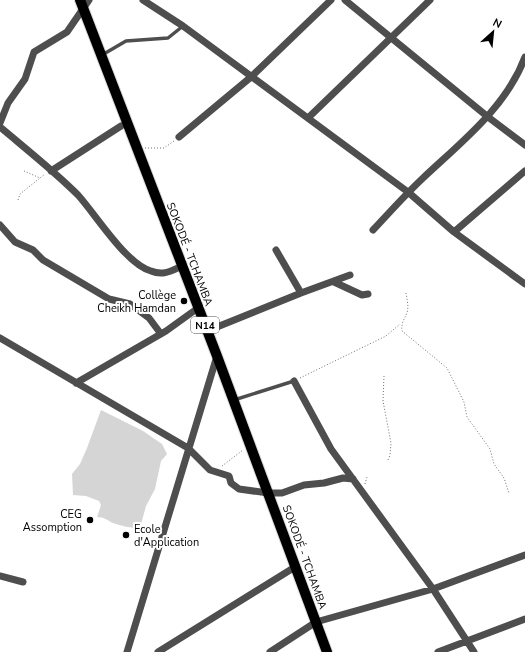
<svg xmlns="http://www.w3.org/2000/svg" width="525" height="652" viewBox="0 0 525 652" font-family="'Nunito Sans',sans-serif">
  <style>
    .green { fill: #d5d5d5 }
    .lines { fill: none; stroke-linecap: round; stroke-linejoin: round }
    .primary-casing { stroke: #dbdbdb; stroke-width: 12 }
    .path { stroke: #707070; stroke-width: 1; stroke-dasharray: 1 2; stroke-linecap: butt }
    .lane { stroke: #4e4e4e; stroke-width: 3.5 }
    .street { stroke: #4e4e4e; stroke-width: 7 }
    .primary { stroke: #000; stroke-width: 10 }
    .poi-dot { fill: #000; stroke: #fff; stroke-width: 1.5 }
    .labels { text-anchor: middle; stroke-width: 4; stroke-linejoin: round; paint-order: stroke }
    .shield { fill: #fff; stroke: #4c4c4c; stroke-width: 1 }
    .shield-label { font-size: 10px; font-weight: bold; fill: #000 }
    .street-label { font-size: 11px; fill: #000; stroke: #fff }
    .poi-label { font-size: 11px; fill: #000; stroke: #fff; text-anchor: end }
  </style>
  <rect width="100%" height="100%" fill="#fff"/>
  <path class="green" d="M101,410l42,21 19,13 5,10 -6,7 -6,28 -9,17 -6,22c-9,0 -19,-2 -27,-5 -6,-3 -9,-6 -16,-6l4,-12 -2,-4 -13,-5 -13,-1 -1,-21 8,-10 7,-16z"/>
  <g class="lines">
    <defs>
      <path id="primary" d="M80,0l137,356 110,296"/>
    </defs>
    <use href="#primary" class="primary-casing"/>
    <path class="path" d="M145,148h19l10,-7
      M24,171l16,7 5,-4
      M18,200l2,-6 20,-16
      M406,293c1,6 3,13 1,20 -3,7 -6,10 -5,18l45,37 17,34 3,15 23,32 4,15 10,14 5,15
      M384,376l-1,25 8,42 -1,12 -2,5
      M300,378l86,-42 14,-12
      M222,466l21,-16
      M365,484l2,-7"/>
    <path class="lane" d="M102,55l24,-14 42,-3 15,-12
      M234,400l60,-19"/>
    <path class="street" d="M143,0l40,26 225,166 46,40 71,52
      M345,0l143,117 37,28
      M308,118l122,-118
      M0,123l8,-20 17,-24 9,-27 33,-20 22,-32
      M0,127c26,22 54,44 78,68 18,20 48,69 73,76 12,5 20,0 31,-5
      M179,137l72,-60 80,-77
      M51,171l70,-45
      M0,225l15,17 18,8 10,10 66,39 21,5 19,14 12,16
      M373,230c16,-17 32,-35 49,-51 38,-36 84,-71 103,-122
      M454,232l71,-61
      M334,282l28,13 6,-1
      M301,293l49,-18
      M207,331l94,-38 -25,-43
      M0,338l188,110 22,22 19,6 2,7 8,6 29,4h14l22,-8 20,-2 19,-5 10,1
      M294,381l37,68 102,140 41,63
      M76,383l90,-52 32,-23
      M0,576l23,6
      M127,652l90,-296
      M158,652l137,-85
      M270,652l46,-30 117,-33 92,-34
      M438,652l87,-33"/>
    <use href="#primary" class="primary"/>
  </g>
  <g class="poi-dot">
    <circle cx="184" cy="301" r="4"/>
    <circle cx="90" cy="520" r="4"/>
    <circle cx="126" cy="535" r="4"/>
  </g>
  <g class="labels">
    <rect class="shield" x="191" y="317" width="28" height="16" rx="3"/>
    <g class="shield-label">
      <text x="205" y="329">N14</text>
    </g>
    <g class="street-label">
      <text transform="translate(190 254) rotate(69)" y="4">SOKODÉ - TCHAMBA</text>
      <text transform="translate(305 557) rotate(70)" y="4">SOKODÉ - TCHAMBA</text>
    </g>
    <g class="poi-label">
      <text x="176" y="299">Collège<tspan x="176" dy="13">Cheikh Hamdan</tspan></text>
      <text x="82" y="518">CEG<tspan x="82" dy="13">Assomption</tspan></text>
      <text x="134" y="533" text-anchor="start">Ecole<tspan x="134" dy="13">d'Application</tspan></text>
    </g>
  </g>
  <g transform="translate(493 32) rotate(27)" stroke="#ffffff" stroke-width="3" paint-order="stroke">
  <path d="M0-3L7 15L0 10L-7 15Z" fill="#000000"/>
  <text y="-6" font-size="11" font-weight="bold" text-anchor="middle" fill="#000000">N</text>
  </g>
</svg>
